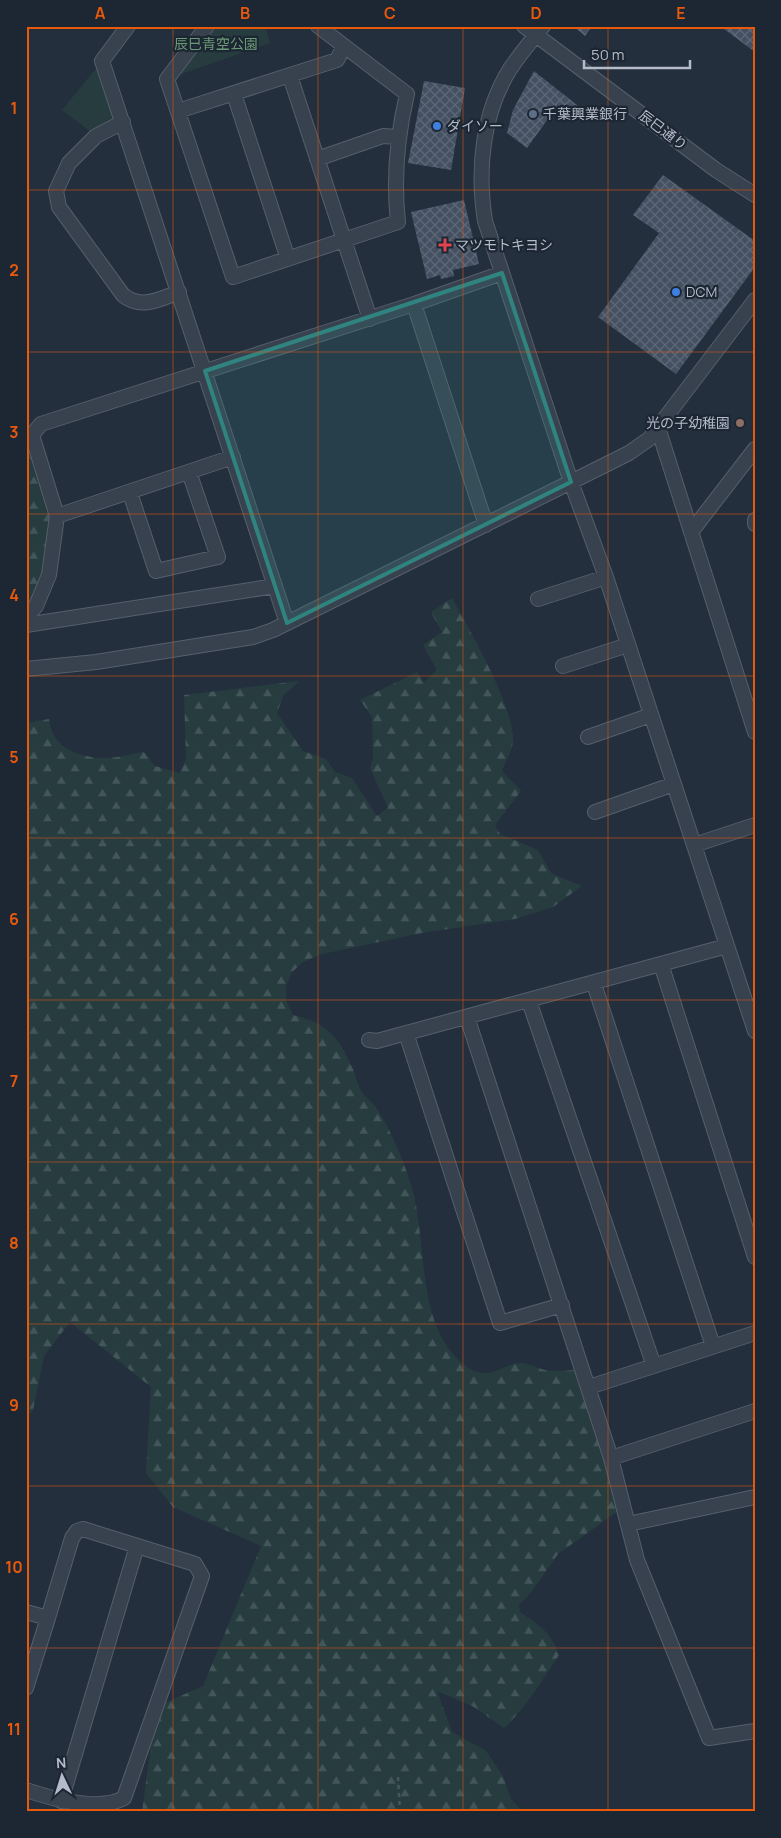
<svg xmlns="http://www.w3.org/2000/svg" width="781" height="1838" viewBox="0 0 781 1838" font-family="Manrope,'Noto Sans JP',sans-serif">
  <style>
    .forest { fill: url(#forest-firs) }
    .park { fill: #263c3f }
    .building { fill: url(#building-cross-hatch) }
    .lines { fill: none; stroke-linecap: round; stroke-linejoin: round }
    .minor-casing { stroke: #565f6c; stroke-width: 16 }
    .path { stroke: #44595c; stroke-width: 2.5; stroke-dasharray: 4 4; stroke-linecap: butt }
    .minor { stroke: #38414e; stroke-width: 14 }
    .marked { fill: #308480; fill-opacity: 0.2; stroke: #308480; stroke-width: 4; stroke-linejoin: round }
    .grid { fill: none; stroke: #e8590c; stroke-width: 1; stroke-opacity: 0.55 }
    .service-dot { fill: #5c6f8a; stroke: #1d2633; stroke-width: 2 }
    .shop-dot { fill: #3f7fe0; stroke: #1d2633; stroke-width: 2 }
    .health-dot { fill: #e0444e; stroke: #1d2633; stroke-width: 2 }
    .education-dot { fill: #8d6e63; stroke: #1d2633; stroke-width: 2 }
    .labels { text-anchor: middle; stroke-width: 4.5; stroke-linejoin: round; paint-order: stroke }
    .park-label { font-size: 14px; fill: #6b9a76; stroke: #1d2633 }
    .poi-label { font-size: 14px; fill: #b4bcc9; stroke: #1d2633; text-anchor: start }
    .street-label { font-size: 14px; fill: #b4bcc9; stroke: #1d2633 }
    .neatline { fill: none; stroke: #e8590c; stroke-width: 2 }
    .grid-label { font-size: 16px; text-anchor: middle; font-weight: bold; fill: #e8590c }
  </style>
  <defs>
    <pattern id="forest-firs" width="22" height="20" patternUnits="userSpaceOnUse" patternTransform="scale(1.25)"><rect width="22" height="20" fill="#263c3f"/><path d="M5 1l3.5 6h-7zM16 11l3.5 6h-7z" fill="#435659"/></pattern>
    <pattern id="building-cross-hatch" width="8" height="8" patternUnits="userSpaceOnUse" patternTransform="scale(1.25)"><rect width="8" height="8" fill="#455162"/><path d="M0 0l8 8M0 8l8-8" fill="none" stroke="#5d6877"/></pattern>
  </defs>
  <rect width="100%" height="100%" fill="#242f3e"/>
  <path class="forest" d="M26,429l4,4 22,84 -2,39 -24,56z
    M452,598c17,31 63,110 61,143 -1,10 -8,21 -11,30l19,20 -26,34 5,9 38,16 13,23 31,13 -29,21 -38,12 -93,14 -100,21 -19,8 -11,10 -6,14v15l7,14c35,9 44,20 59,52 4,8 5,18 10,25 3,5 9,9 13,14 13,18 30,57 36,79 18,56 2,141 55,181 23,18 37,-4 57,-3 7,1 15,5 22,7 11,2 23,0 34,0l39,141 -60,43 -26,37 -13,14 1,7c20,14 30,19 39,43 -17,25 -32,52 -55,73l-30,-21 -37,-16 15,41 34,19 17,25 8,23 12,13h-381l10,-75 8,-32 43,-19 58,-140 -88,-39 -27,-34 5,-86 -81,-65 -26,34 -11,54 -7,8v-695l23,-4c3,27 25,37 51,39 14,1 30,-4 44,-6l11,14 25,7 6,-14 -2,-64 115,-14 -16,15 -6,17 26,38 23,8 9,13 17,6 25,38 11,-8 -18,-40 3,-9 -1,-42 -12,-17 57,-28 7,10 13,-12 -14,-25 19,-13 -11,-20z"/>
  <path class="park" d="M207,26h58l5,17 -103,36z
    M102,61l21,61 -27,14 -34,-26z"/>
  <path class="building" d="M573,26h19l-7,10z
    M727,26h28v26l-31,-23z
    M534,71l48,38 -7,9 -17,-13 -31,43 -20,-15 6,-23z
    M424,81l41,7 -14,82 -43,-7z
    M663,175l92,66v26l-79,107 -78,-57 61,-84 -26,-18z
    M464,200l15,64 -26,6 1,6 -13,3 -1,-4 -13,4 -16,-67z"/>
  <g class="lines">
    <defs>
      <path id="minor" d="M128,26l-26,35 185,562
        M207,26l-40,53 66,198 165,-55c-5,-45 -1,-85 9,-128l-89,-68
        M524,26l192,144 39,25
        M543,26c-11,14 -23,28 -33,43 -28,45 -33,101 -25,152l86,261 35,95 149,454
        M290,76l80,243
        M234,94l54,165
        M178,111l159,-51 7,-14
        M123,122l-27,14 -27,27 -13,28 3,16 64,88c18,15 37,4 56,-3
        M317,159l66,-23 14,1
        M414,304l72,221
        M658,428l97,304
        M130,493l26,78 62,-14 -29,-85
        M57,516l176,-59
        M755,520v4
        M691,532l64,-83
        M538,599l68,-22
        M26,618l10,-12 13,-31 8,-59 -25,-81 9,-11 373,-120 88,-31
        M26,625l249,-39
        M563,666l65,-21
        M26,669l70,-7 157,-25 20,-7 298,-148 58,-29 20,-14 106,-139
        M588,737l63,-22
        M595,812l79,-28
        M694,845l61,-20
        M661,964l94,293
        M594,984l119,362
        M529,1001l125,365
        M467,1017l144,441 26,102 72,178 46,-7
        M406,1033l94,290 62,-18
        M369,1040l8,1 350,-95
        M589,1387l166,-54
        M611,1458l144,-47
        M628,1524l127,-27
        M26,1612l22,6 24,-80 5,-7 6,-2 112,35 7,12 -78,222c-26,14 -71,1 -98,-8
        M26,1688l22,-70
        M61,1801l76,-255"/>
    </defs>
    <use href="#minor" class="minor-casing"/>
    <path class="path" d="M398,1777l2,35"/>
    <use href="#minor" class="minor"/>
  </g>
  <path class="marked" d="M502,273l69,209 -284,141 -82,-252z"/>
  <path class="grid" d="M173,26v1786M318,26v1786M463,26v1786M608,26v1786M26,190h729M26,352h729M26,514h729M26,676h729M26,838h729M26,1000h729M26,1162h729M26,1324h729M26,1486h729M26,1648h729"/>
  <circle class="service-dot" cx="533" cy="114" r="5"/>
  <g class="shop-dot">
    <circle cx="437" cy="126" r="5"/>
    <circle cx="676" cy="292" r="5"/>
  </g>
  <path class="health-dot" d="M442.5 237.5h5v5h5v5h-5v5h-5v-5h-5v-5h5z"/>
  <circle class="education-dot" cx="740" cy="423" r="5"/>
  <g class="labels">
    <g class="park-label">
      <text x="216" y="49">辰巳青空公園</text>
    </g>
    <g class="poi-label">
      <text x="543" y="119">千葉興業銀行</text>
      <text x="447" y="131">ダイソー</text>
      <text x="455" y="250">マツモトキヨシ</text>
      <text x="686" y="297">DCM</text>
      <text x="730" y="428" text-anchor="end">光の子幼稚園</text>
    </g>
    <g class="street-label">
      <text transform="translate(663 130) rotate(37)" y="5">辰巳通り</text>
    </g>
  </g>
  <rect width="781" height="1838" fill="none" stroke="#1d2633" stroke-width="55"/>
  <g transform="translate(62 1776) rotate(356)" stroke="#1d2633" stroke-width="4" paint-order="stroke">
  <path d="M0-4L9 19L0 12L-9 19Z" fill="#b4bcc9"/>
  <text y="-8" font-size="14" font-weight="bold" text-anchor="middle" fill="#b4bcc9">N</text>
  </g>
  <path d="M584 60v8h106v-8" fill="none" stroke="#b4bcc9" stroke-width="2.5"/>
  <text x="591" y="60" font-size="15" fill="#b4bcc9" stroke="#1d2633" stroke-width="4" paint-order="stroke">50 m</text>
  <rect x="28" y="28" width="726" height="1782" class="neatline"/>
  <g class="grid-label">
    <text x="100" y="19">A</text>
    <text x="245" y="19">B</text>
    <text x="390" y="19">C</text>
    <text x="536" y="19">D</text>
    <text x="681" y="19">E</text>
    <text x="14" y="114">1</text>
    <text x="14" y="276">2</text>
    <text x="14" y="438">3</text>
    <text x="14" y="601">4</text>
    <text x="14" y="763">5</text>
    <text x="14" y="925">6</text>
    <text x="14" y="1087">7</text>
    <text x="14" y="1249">8</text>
    <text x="14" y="1411">9</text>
    <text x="14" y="1573">10</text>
    <text x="14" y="1735">11</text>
  </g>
</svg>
